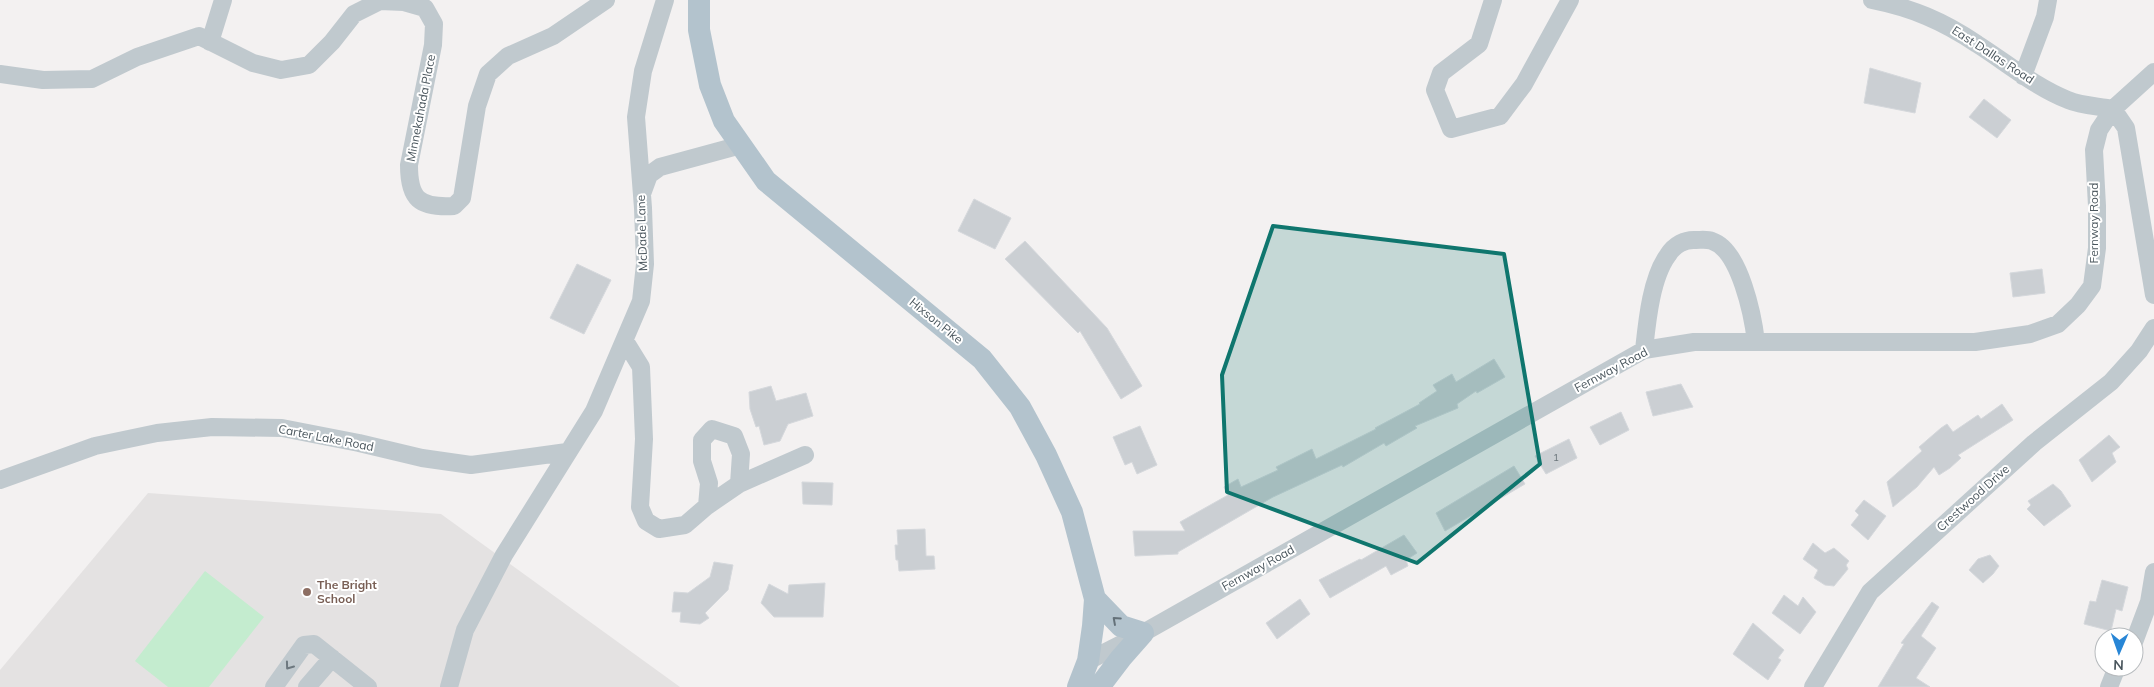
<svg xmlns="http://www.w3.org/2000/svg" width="2154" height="687" viewBox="0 0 2154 687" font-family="Mulish,sans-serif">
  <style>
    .education { fill: #e4e2e2 }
    .green { fill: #c4eccf }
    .building { fill: #cbcfd3; stroke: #d5d8dc }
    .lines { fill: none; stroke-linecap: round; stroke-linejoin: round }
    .minor { stroke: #c0c9ce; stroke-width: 18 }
    .major { stroke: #b3c3cd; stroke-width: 22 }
    .oneway { stroke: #647179 }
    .oneway2 { stroke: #6d787f }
    .marked { fill: #0f766e; fill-opacity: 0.2; stroke: #0f766e; stroke-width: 4; stroke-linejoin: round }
    .education-dot { fill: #8d6e63; stroke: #fff; stroke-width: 2 }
    .labels { text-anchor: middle; stroke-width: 4; stroke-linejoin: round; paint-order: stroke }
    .number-label { font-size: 10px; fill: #6a747a }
    .street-label { font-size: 12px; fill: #4a565d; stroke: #fff }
    .education-label { font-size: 12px; font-weight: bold; fill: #785e54; stroke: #fff; text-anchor: start }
  </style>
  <rect width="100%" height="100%" fill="#f3f1f1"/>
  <path class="education" d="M148,493l293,21 239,173h-680v-17z"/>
  <path class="green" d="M205,571l59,46 -55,70h-41l-33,-26z"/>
  <path class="building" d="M1870,68l51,15 -6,30 -51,-10z
    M1984,99l27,21 -14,18 -28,-21z
    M974,199l37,19 -16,31 -37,-18z
    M1025,241l82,87 35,58 -21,13 -41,-68 -2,2 -73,-74z
    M577,264l34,16 -27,54 -34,-16z
    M2042,269l3,24 -32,4 -3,-24z
    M1494,359l11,18 -28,16 -1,-2 -19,13 1,4 -43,18 2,2 -31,18 -2,-3 -41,24 -1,-2 -69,32 -95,55v2l-43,2 -2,-25h52l-5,-9 48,-27 -4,-8 14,-8 3,8 37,-17 -2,-3 36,-18 4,10 60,-30 -1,-1 45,-24 -1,-1 18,-12 -4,-6 19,-11 4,8z
    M1681,384l12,23 -40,9 -7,-24z
    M771,386l5,15 30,-8 7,23 -25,8 -8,17 -16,4 -5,-19 -3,1 -6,-18 -1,-17z
    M2002,404l11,16 -55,35 3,3 -11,10 -11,7 -5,-8 -17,20 -24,20 -6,-25 35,-31 -3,-4 22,-19 6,-4 6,8 25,-17 3,4z
    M1621,412l8,18 -29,15 -10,-18z
    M1140,426l17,39 -20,9 -5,-12 -7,3 -12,-28z
    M2109,435l11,12 -8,6 4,9 -24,20 -13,-22z
    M1569,439l8,19 -31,16 -11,-18z
    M1514,466l11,18 -80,47 -9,-18z
    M802,482l31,1 -1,22 -29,-1z
    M2053,484l8,7 10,15 -27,20 -17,-17 4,-4 -3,-4z
    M1864,500l22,16 -18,24 -17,-15 8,-10 -4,-4z
    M925,529l1,27h8l1,13 -36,2 -1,-11h-2l-1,-15h3l-1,-15z
    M1404,535l13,18 -11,7 2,6 -17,9 -5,-9 -56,32 -11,-18 41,-21 1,1z
    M1813,543l12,10 9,-5 15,13 -3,4 2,4 -14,17 -9,-1 -11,-7 4,-8 -15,-11z
    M1990,555l9,11 -6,8 -10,9 -14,-13 9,-11z
    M714,562l19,3 -5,25 -23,23 4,5 -9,6 -20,-2 1,-10h-9l2,-20 14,1 22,-16z
    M2102,580l26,7 -6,24 -6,-2 -5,22 -27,-7 6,-23 6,1z
    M825,583l-2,34h-49l-13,-14 8,-19 19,10 1,-9z
    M1784,595l14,11 5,-9 13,15 -16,22 -28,-21z
    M1300,599l10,15 -33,25 -11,-16z
    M1932,602l7,5 -18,29 15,12 -20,30 14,9h-52l26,-43 -3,-1z
    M1753,623l31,27 -6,8 3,2 -13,20 -35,-26z"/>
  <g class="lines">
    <path class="minor" d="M1493,0l-14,44 -38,29 -6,17 16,39 49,-13 24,-32 46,-84
      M1872,0c40,8 71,21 105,44 30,19 58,43 91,56 14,6 31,6 45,9
      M210,42l13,-42
      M0,74l43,6 49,-1 45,-22 62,-21 54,27 28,7 28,-5 23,-23 22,-28 26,-13 24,1 21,6 9,16 -1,21 -24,120c0,34 10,43 45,41l8,-8 15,-92 11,-32 20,-18 45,-20 53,-36
      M2023,76l22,-59 3,-17
      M2113,109l13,19 28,167
      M642,194l7,-19 11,-8 81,-22
      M625,341l16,26 3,72 -4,68 6,14 13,8 26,-4 22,-19 32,-22 66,-29
      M1644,350c3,-28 7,-72 24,-95 6,-10 17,-16 28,-15 5,0 11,-1 16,1 28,9 41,75 44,101
      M0,480l95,-34 62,-13 55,-6 70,1 77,15 63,15 49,7 96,-13
      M707,506l2,-23 -7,-22v-21l10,-11 22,7 7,18 -2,30
      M2134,642l15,-40 5,-30
      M1088,661l55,-28 501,-283 50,-8h281l55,-8 28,-10 20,-19 14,-19 5,-38v-42l-3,-56 5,-20 14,-21 41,-37
      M274,687l30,-42 10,-1 54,43
      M307,687l25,-29
      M449,687l16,-57 39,-75 90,-144 47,-110 4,-37 -2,-56 -7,-91 7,-46 22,-71
      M1813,687l57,-95 164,-149 77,-61 28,-31 15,-23
      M2109,687l8,-20"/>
    <path class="major" d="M699,0v30l11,55 14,36 42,60 216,178 38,48 26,48 26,57 23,87 -2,27 -5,35 -10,26
      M1095,599l26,27 22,7 -22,25 -22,29"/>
  </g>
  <defs><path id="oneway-chevron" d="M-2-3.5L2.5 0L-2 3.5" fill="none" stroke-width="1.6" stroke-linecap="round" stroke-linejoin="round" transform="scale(1.25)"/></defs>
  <use class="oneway" href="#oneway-chevron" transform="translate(1116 620) rotate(-138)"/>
  <use class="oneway2" href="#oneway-chevron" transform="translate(289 666) rotate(126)"/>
  <path class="marked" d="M1273,226l231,28 36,210 -123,99 -190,-71 -5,-117z"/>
  <circle class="education-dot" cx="307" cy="592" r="5"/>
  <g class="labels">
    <g class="number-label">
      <text x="1556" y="461">1</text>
    </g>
    <g class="street-label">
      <text transform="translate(1993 55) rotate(33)" y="4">East Dallas Road</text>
      <text transform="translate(421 108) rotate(-79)" y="4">Minnekahada Place</text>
      <text transform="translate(2094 223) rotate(-90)" y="4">Fernway Road</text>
      <text transform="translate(642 233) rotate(-92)" y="4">McDade Lane</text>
      <text transform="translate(936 321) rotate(39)" y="4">Hixson Pike</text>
      <text transform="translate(1611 370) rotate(-28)" y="4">Fernway Road</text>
      <text transform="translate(326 438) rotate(11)" y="4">Carter Lake Road</text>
      <text transform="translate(1973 498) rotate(-42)" y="4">Crestwood Drive</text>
      <text transform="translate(1258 568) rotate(-29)" y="4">Fernway Road</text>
    </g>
    <g class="education-label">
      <text x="317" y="589">The Bright<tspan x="317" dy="14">School</tspan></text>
    </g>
  </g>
  <g transform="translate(2119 652) rotate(182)"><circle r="24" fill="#ffffff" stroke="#b7bbbe"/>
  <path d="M0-4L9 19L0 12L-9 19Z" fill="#2886d6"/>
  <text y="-8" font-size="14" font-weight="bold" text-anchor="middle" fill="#4a565d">N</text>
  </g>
</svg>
